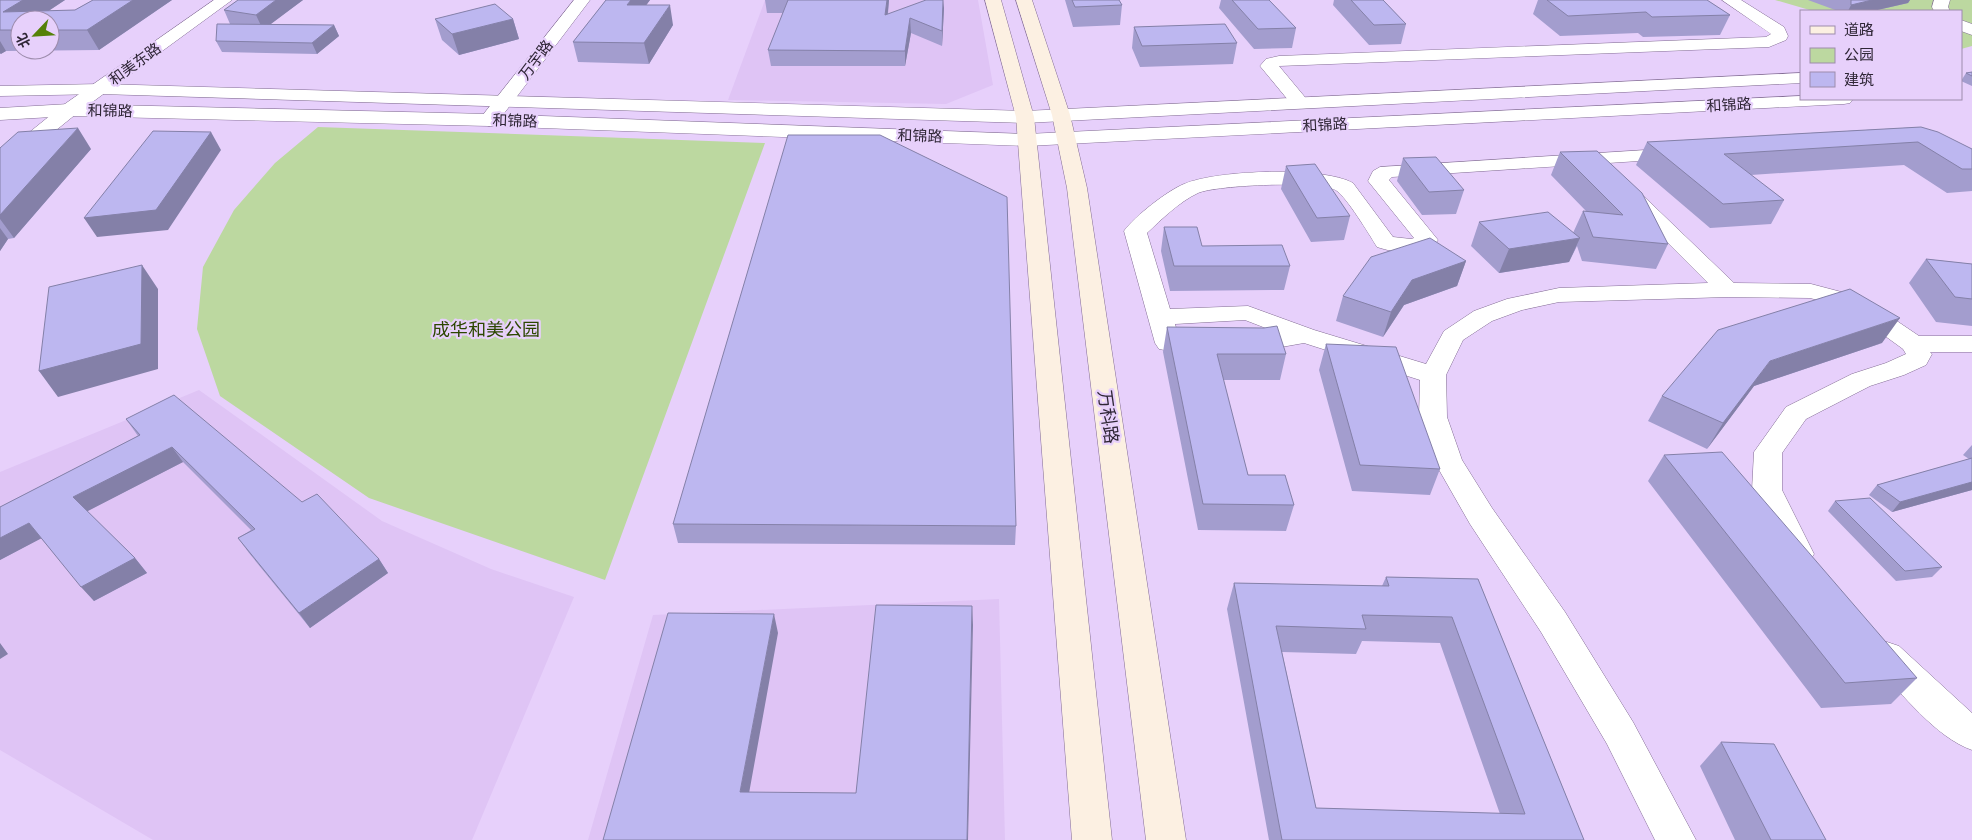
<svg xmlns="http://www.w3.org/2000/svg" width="1972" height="840" viewBox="0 0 1972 840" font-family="Signika,'Noto Sans SC',sans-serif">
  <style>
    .built { fill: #dfc4f5 }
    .green { fill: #bcd8a0 }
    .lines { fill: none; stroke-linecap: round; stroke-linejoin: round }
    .minor-casing { stroke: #836d94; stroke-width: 1 }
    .tertiary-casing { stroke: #836d94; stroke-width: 1 }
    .secondary-casing { stroke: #836d94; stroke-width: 1 }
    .minor { fill: #fff; fill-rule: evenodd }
    .tertiary { fill: #fff; fill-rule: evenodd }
    .secondary { fill: #fcf0e2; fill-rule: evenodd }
    .wall { fill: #a39dce; fill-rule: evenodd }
    .shaded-wall { fill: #8480a8 }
    .building { fill: #bdb7f0; stroke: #8480a8; fill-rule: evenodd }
    .labels { text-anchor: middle; stroke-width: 4.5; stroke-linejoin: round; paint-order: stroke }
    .far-street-label { font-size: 15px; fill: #2f2636; stroke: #e7d0fb }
    .park-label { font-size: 18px; fill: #2c4700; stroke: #e7d0fb }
    .street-label { font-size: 18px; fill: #2f2636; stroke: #e7d0fb }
  </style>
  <rect width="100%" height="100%" fill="#e7d0fb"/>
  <path class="built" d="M765,0h213l15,85 -47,19 -218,-4z
    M199,390l183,131 109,48 83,28 -102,243h-319l-153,-90v-278z
    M999,599l6,241h-417l65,-225z"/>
  <path class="green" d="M1775,0h197v46l-11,3v-38h-148z
    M318,127l447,16 -160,437 -236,-82 -149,-102 -23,-67 6,-62 31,-57 41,-47z"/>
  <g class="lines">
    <defs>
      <path id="minor" d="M214,0h18l-156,114 -69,56 -7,2v-16l62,-50z
        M574,0h16l-94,124 -7,2 -7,-2 -2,-4 2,-4z
        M1722,0h19l43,27 4,9 -2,4 -17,7 -490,19 30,36 -2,4 -7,2 -7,-2 -33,-40 6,-7 13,-3 487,-19 5,-3z
        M1934,0h16l-2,7 2,4h-16l-2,-4z
        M1961,20l11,4v11l-11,-4z
        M1678,148l7,2 3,4 -3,4 -293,19 -3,3 49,60c-12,18 -43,13 -61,7 -8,-13 -30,-49 -40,-56 -13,-11 -121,-6 -139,2 -19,9 -36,26 -51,40l23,76 78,-3 66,24 112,34 18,-33 30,-20 33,-12 52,-11 149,-5 -88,-88 -3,-4 3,-4 7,-2 7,2 100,96 77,1 38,10 39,21 31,21h53v16h-42l2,2 -6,11 -22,10 -34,11 -64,33 -24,34v37l32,64 -5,8 -11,4 -11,-4 -35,-72 2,-38 32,-45 66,-33 34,-11 20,-9 -3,-5 -33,-24 -37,-21 -23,-6 -82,-1 -169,5 -37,8 -30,11 -29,19 -17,35 1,42 15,43 30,48 73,104 68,110 63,118h-41l-48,-96 -66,-112 -71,-108 -36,-63 -15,-44 1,-37 -116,-37 -45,8 -25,-2 -4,-6 4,-6 42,-5 -31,-12 -70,4 3,11 26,2 4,6 -4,6c-14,3 -31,3 -45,0l-4,-6 -31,-112c11,-15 43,-40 60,-47 32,-14 139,-18 169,-1l40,54 18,2 3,-1 -46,-57 5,-10 7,-4z
        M1887,642l12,4 73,67v37c-37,-13 -69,-56 -97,-84l-5,-10 5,-10z"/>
      <path id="tertiary" d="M1801,73v10l-776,40 -924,-29 -101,2v-10l101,-2 924,27z
        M1801,96v3h52l-3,4 -6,1 -817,42 -538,-20 -420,-10 -69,4v-12l69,-4 420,10 538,20z"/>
      <path id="secondary" d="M985,0h16l33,117 78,723h-40l-56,-723z
        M1016,0h16l38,115 17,73 99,652h-40l-79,-652 -15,-73z"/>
    </defs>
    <use href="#minor" class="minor-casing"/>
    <use href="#tertiary" class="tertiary-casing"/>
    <use href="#secondary" class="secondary-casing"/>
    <use href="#minor" class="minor"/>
    <use href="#tertiary" class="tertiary"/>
    <use href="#secondary" class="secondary"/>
  </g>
  <path class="wall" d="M0,0h65l-17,11 27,-1 18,-10h79l-73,50 -93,1 -6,3zM20,20h30v30h-30z
    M238,0h65l-33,24 64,1 5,11 -22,18 -95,-2 -6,-11 14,-17 -6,-14z
    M606,0h44l-4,5 27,20 -24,39 -71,-2 -5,-20z
    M765,0h124l-1,14 56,-6 -2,38 -31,-13 -6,33h-134l-3,-16 15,-37h-16z
    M1065,0h54l3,5 -2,20 -47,2z
    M1221,0h48l27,28 -4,20 -38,1 -35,-41z
    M1334,0h49l23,24 -5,20 -32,1 -36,-40z
    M1538,0h169l23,15 -10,20 -77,2 -5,-4 -78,3 -27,-22z
    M1808,0h102l-2,3 -35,8h-35z
    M435,19h78l6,20 -60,16 -17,-15z
    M1134,27l103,16 -4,21 -93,3 -8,-19z
    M1972,72v14l-11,-5 5,-8z
    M1921,127l51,22v42l-25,2 -43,-28 -153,10 33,25 -13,24 -61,4 -74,-63 11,-23z
    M0,148l91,1 -77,89 -6,1 -8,12z
    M1560,152l108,92 -12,25 -74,-8 -5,-15 -8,16 -70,11 -28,-27 8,-24 94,11 10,-22h3l-35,-36z
    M1403,158l61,32 -8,24 -34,1 -25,-34z
    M1286,166l64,50 -6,24 -33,2 -30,-53z
    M1164,227l38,19 88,20 -6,24 -114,1 -9,-40z
    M1926,259l46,5v62l-36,-4 -27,-39z
    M1466,261l-9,25 -53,19 -21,32 -47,-16 7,-25z
    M1167,327l119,27 -6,26h-57l25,95 46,30 -8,26 -88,-1 -35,-178z
    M1882,343l-128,43 -47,63 -59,-28 14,-25z
    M1326,344l114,125 -10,26 -78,-4 -33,-121z
    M126,419l176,83 77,57 9,14 -78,55 -61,-75 -11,-15 13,-8 -68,-68 -96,49 48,47 12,15 -53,28 -53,-63 -41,22v-53l138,-71z
    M1972,445v45l-80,22 -23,-17 8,-10 92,-26 -6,-4z
    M1664,455l253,223 -26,26 -70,4 -173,-227z
    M1835,501l107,66 -10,10 -36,4 -68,-70z
    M673,524l343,2 -1,19 -337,-2z
    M1386,577l92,2 106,261h-315l-42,-231 7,-26 148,3zM1362,641l78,2 60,171 -184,-6 -34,-156 74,2z
    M1721,742l105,98h-91l-35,-74z"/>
  <path class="shaded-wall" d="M23,0h42l-30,20 -32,-8z
    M133,0h39l-73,50 -12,-20z
    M276,0h27l-40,30 -7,-15z
    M631,0h19l-18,25 -5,-20z
    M887,0h2l-3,30 -1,-15z
    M943,0l1,8 -2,38v-15z
    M1872,0h38l-2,3 -35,8h-25l3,-6z
    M670,5l3,20 -24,39 -5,-21z
    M910,18l1,15 -6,33v-15z
    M513,19l6,20 -60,16 -7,-21z
    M334,25l5,11 -22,18 -5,-11z
    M0,41l6,10 -5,3 -1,-1z
    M78,128l13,21 -77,89 -14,-19v-4z
    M211,132l10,18 -53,80 -71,7 -13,-19z
    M0,228l8,11 -8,12z
    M1580,238l-11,24 -70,11 10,-24z
    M1466,261l-9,25 -53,19 -21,32 8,-25 21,-32z
    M142,265l16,24v80l-100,28 -19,-26z
    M1900,318l-18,25 -128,43 -47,63 16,-26 47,-62z
    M172,447l11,15 -97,50 -13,-15z
    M1972,482v8l-80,22 8,-10z
    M29,523l13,15 -42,22v-22z
    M135,558l12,15 -53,28 -13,-14z
    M379,559l9,14 -78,55 -11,-15z
    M972,606l1,19 -5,215h-1z
    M774,614l4,19 -32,177 -6,-18z
    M0,643l8,11 -8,5z"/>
  <path class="building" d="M0,0h23l-20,12 72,-2 18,-10h40l-46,30h-37v-10h-30v10h-20z
    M238,0h38l-20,15 -32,-5z
    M606,0h25l-4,5h43l-26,38 -71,-1z
    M788,0h99l-2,15 41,-15h17l-1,31 -32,-13 -5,33 -137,-1z
    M1072,0h47l3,5 -47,2z
    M1232,0h37l27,28 -38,1z
    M1351,0h32l23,24 -32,1z
    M1547,0h160l23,15 -78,2 -6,-5 -78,4z
    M1851,0h21l-21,5z
    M495,4l18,15 -61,15 -17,-15z
    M217,24l117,1 -22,18 -96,-2z
    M1225,24l12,19 -95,3 -8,-19z
    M1972,72v4l-6,-3z
    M1921,127l17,5 34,17v20h-10l-44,-27 -194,12 60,46 -61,4 -76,-62z
    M78,128l-78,87v-67l18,-16z
    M153,131l58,1 -55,78 -72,8z
    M788,135h92l127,62 9,329 -343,-2z
    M1597,151l45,42 26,51 -75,-7 -10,-26 40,4 -63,-63z
    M1436,157l28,33 -35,2 -26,-34z
    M1315,164l35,52 -33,2 -31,-52z
    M1548,212l32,26 -71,11 -30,-27z
    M1164,227h33l5,19 80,-1 8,21h-116z
    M1430,238l36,23 -54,19 -21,32 -48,-16 28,-39z
    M1926,259l46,5v35l-17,-2z
    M142,265l-1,79 -102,27 10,-84z
    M1850,289l50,29 -130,43 -47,62 -61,-27 56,-66z
    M1277,326l9,28h-69l31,121h37l9,30 -91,-1 -36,-177 97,1z
    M1326,344l70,3 44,122 -80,-4z
    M174,395l128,107 15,-8 62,65 -80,54 -61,-75 17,-9 -83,-82 -99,50 62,61 -54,29 -52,-64 -29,15v-31l140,-72 -14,-16z
    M1722,452l195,226 -72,5 -181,-228z
    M1972,458v24l-72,20 -23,-17z
    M1870,498l72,69 -37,4 -70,-70z
    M1386,577l92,2 106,261h-302l-48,-257 155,3zM1362,615l90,2 73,197 -209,-6 -40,-182 90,3z
    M876,605l96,1 -5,234h-364l65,-227 106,1 -34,178 116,1z
    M1721,742l53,2 52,96h-55z"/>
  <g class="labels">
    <g class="far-street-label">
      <text transform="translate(536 60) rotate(-53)" y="5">万宇路</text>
      <text transform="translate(135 64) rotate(-36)" y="5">和美东路</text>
      <text transform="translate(1729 105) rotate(-3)" y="5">和锦路</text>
      <text transform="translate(110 111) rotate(1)" y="5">和锦路</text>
      <text transform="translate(515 121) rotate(2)" y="5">和锦路</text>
      <text transform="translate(1325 125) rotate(-3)" y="5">和锦路</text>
      <text transform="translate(920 136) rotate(2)" y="5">和锦路</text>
    </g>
    <g class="park-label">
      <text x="486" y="336">成华和美公园</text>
    </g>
    <g class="street-label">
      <text transform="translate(1108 417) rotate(82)" y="6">万科路</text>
    </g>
  </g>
  <rect x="1800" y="10" width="162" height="90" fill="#e7d0fb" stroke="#9d8cac"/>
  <rect x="1810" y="26" width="25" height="8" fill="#fcf0e2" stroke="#9d8cac"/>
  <text x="1844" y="35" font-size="15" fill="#2f2636">道路</text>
  <rect x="1810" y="48" width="25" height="15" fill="#bcd8a0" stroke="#9d8cac"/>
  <text x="1844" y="60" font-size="15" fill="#2f2636">公园</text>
  <rect x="1810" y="72" width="25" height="15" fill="#bdb7f0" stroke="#9d8cac"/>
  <text x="1844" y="85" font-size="15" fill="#2f2636">建筑</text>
  <g transform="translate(35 35) rotate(245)"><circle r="24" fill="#e7d0fb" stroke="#9d8cac"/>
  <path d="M0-4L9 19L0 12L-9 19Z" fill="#558108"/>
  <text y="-8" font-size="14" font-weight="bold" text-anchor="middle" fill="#2f2636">北</text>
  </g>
</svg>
